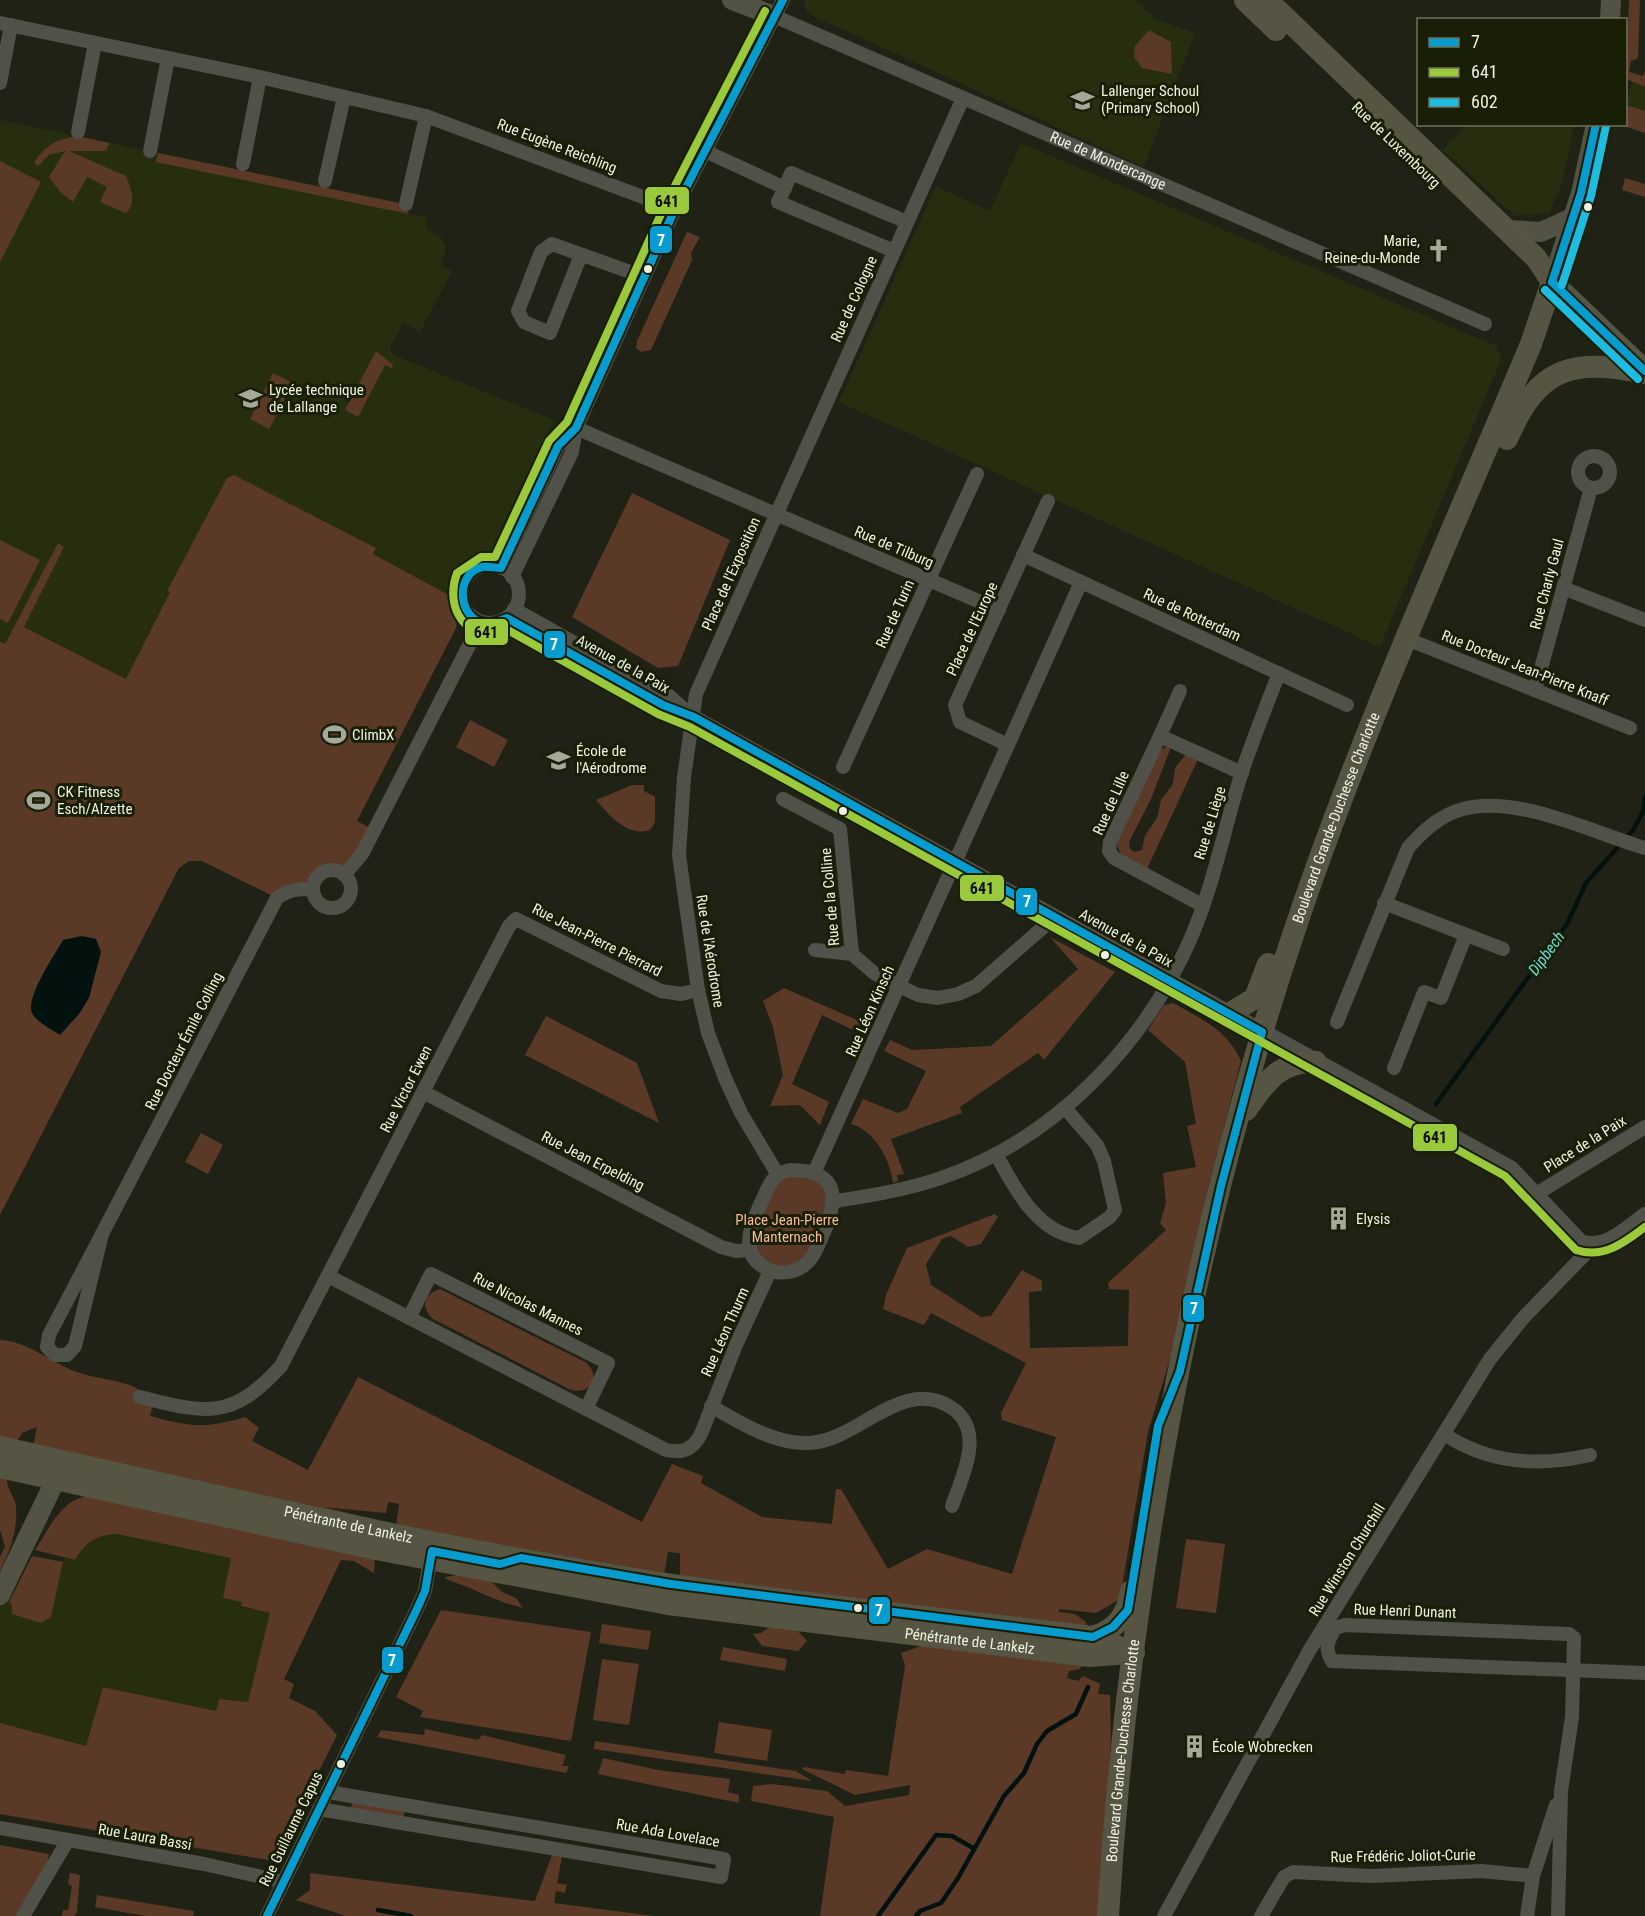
<svg xmlns="http://www.w3.org/2000/svg" width="1645" height="1916" viewBox="0 0 1645 1916" font-family="'Roboto Condensed',sans-serif">
  <style>
    .built { fill: #272d0f }
    .green { fill: #5a3a26 }
    .water { fill: #03110f }
    .lines { fill: none; stroke-linecap: round; stroke-linejoin: round }
    .stream { stroke: #03110f; stroke-width: 4.5 }
    .street { stroke: #505249; stroke-width: 14 }
    .secondary { stroke: #525245; stroke-width: 20 }
    .primary { stroke: #565442; stroke-width: 22 }
    .bus-1-casing { stroke: #191e06; stroke-width: 12 }
    .bus-2-casing { stroke: #191e06; stroke-width: 12 }
    .bus-3-casing { stroke: #191e06; stroke-width: 12 }
    .bus-1 { stroke: #069ccf; stroke-width: 8 }
    .bus-2 { stroke: #9aca3c; stroke-width: 8 }
    .bus-3 { stroke: #1fbce1; stroke-width: 8 }
    .bus-dot { fill: #edf2e2; stroke: #191e06; stroke-width: 2 }
    .labels { text-anchor: middle; stroke-width: 6; stroke-linejoin: round; paint-order: stroke }
    .poi-label { font-size: 15px; fill: #edf2e2; stroke: #191e06; text-anchor: start }
    .street-label { font-size: 15px; fill: #edf2e2; stroke: #191e06 }
    .park-label { font-size: 15px; fill: #f6b999; stroke: #191e06 }
    .water-label { font-size: 16px; font-style: italic; fill: #6adbd3; stroke: #191e06 }
    .line-badge { stroke: #191e06; stroke-width: 2 }
    .badge-label { font-size: 16px; text-anchor: middle; font-weight: bold; fill: #fff }
    .pale-badge-label { font-size: 16px; text-anchor: middle; font-weight: bold; fill: #111 }
  </style>
  <rect width="100%" height="100%" fill="#202215"/>
  <path class="built" d="M806,0h329l20,19 40,14 -51,134 -337,-154 -3,-9z
    M1632,82l13,5v24l-19,-6z
    M0,120l404,84 5,10 19,4 -2,11 15,8 5,11 -5,17 11,6 -32,61 -17,-9 -13,25 4,7 160,65 -58,126 -7,8 -29,13 -11,17 -2,10 -74,-40 2,-6 -141,-73 -7,3 -59,112 2,2 -44,87 -102,-52 40,-80 -6,-4 -53,101 -5,-2z
    M1467,125h107l-12,59 -13,29 -34,3 -72,-66z
    M1021,143l475,203 5,14 -121,287 -541,-245 97,-216 54,25z
    M117,1534l114,23 11,50 28,6 -22,90 -29,-4 -3,12 -112,-24 -18,59 -86,-23v-126l51,20 13,-59 11,2 10,-16 14,-9z"/>
  <path class="green" d="M1629,0h11l-2,58 -7,3 -2,11 14,4 2,-5v16l-19,-8z
    M1149,30l22,12 1,32 -30,-6 -8,-11 1,-11z
    M1626,105l19,6v22l-24,-8 5,-1z
    M77,136l33,7 -4,8h-37l57,25c5,12 11,26 0,37l-26,-11 7,-15 -20,-10 -14,25 -13,-10 -11,-15 16,-26 -16,4 -11,11 -4,-3c12,-19 22,-23 43,-27z
    M158,153l246,51 5,10 -253,-52z
    M0,161l41,21 -41,80z
    M1625,178l20,6v13l-23,-7z
    M687,232l13,5 -9,16 1,7 -41,90 -10,2 -5,-4 1,-7z
    M376,351l17,14 -1,3 -7,-3 -27,52 -13,-7z
    M273,373l20,10 -24,46 -19,-10z
    M234,475l142,73 -3,6 74,40 10,27 -1,7 -99,193 17,9 -35,42c-12,-3 -20,1 -25,12l-37,14 -75,-37h-13l-10,7 -179,347v-573l5,2 53,-101 6,4 -40,80 102,52 44,-87 -3,-1 60,-113z
    M632,493l98,47 -52,126 -20,2 -86,-51z
    M0,540l40,20 -32,63 -8,-4z
    M470,720l38,20 -14,27 -38,-20z
    M1166,747h5l-20,52 -22,43 1,7 4,3 8,-2 3,-15 12,-17 4,-18 12,-16 2,-16 11,-14 12,5 -51,110 -26,-14 -5,-12 42,-92z
    M632,785h12v6l11,6v25l-5,8c-23,7 -40,-14 -54,-30z
    M1050,937l65,35 -71,88 -6,-7 -78,54 2,6 -71,26 13,35 -7,1 1,6 -5,2c-3,-24 -18,-52 -42,-59l12,-25 35,14 9,-4 19,-38 -42,-20 6,-11 22,10 79,-4 87,-77z
    M784,988l82,36 -5,10 -39,-19 -30,69 37,18 -9,23 -20,-20 -30,1 13,-31 -10,-48 -10,-26z
    M1173,1003c28,16 55,27 68,58l-32,123 -40,178 -21,70 -28,167 -24,14 -37,-4v3l16,2 11,8 2,7 -408,-52v-24l-12,-1 -4,23 -268,-48 3,-23 -11,-2 -2,11 -64,-6 -83,-20 147,35 -353,-75 4,-20 -15,6 -6,10 -16,-4v-99c28,1 51,23 77,32 28,10 55,6 77,29l-4,15c41,11 54,13 95,1l14,11 -7,13 56,29 50,-93 284,145 30,-58 31,12 -2,7 61,34 70,7 4,-35h5l47,80 39,-20 85,25 44,-137 -54,-17 -1,-7 25,-50 -95,-50 -7,12 -41,-16 3,-14 21,-47 88,-34 3,3 -17,27 -13,3 -17,-11 -9,3 -16,25 5,21 50,32 10,-1 31,-46 20,11v10l-13,1 1,56 98,-2 1,-56 -20,-1 -1,-6 58,-53 -6,-7 6,-20 -3,-30 33,-6 -9,-41 9,-2 -11,-62 -37,-32 16,-25z
    M546,1016l91,47 22,60 -134,-68z
    M201,1133l22,12 -15,29 -23,-12z
    M803,1170l28,19 -20,70 -26,14 -35,-23 20,-66z
    M440,1289l145,73c17,13 7,33 -14,28l-138,-71c-13,-12 -9,-25 7,-30z
    M0,1473l8,2c-4,11 6,20 8,31 2,23 -6,45 -16,65v-14l5,-10 -5,-17z
    M87,1496l288,60 -1,17 -20,-12 -13,-1 -57,119 10,5 -5,14 26,13 22,24 -63,126 -274,-47v-91l86,23 17,-59 113,24 3,-12 29,3 22,-89 -29,-7 1,-4 -19,-4 8,-40 -114,-24c-22,1 -31,8 -42,26l-40,-10c14,-21 26,-50 52,-54z
    M1186,1539l39,5 -9,69 -40,-5z
    M32,1556l31,6 -12,55 -10,6 -29,-9v-10l-3,-2z
    M465,1574l24,5 13,13 14,6 7,10c-27,-6 -49,-20 -75,-28l-3,-3z
    M441,1610l150,22 -20,109 -151,-24 3,-6 -27,-14z
    M602,1624l49,7 -3,19 -49,-7z
    M771,1626l24,2 12,13 -9,10 -36,-5 -9,-12 8,-1z
    M924,1645l159,18 -3,6 -11,2 -2,7 11,3 5,-5 17,8 -2,10 12,1 1,45 -13,176h-278l14,-99 -83,-16 2,-15 19,-2 55,7 18,15 64,-11 1,-10 -55,10 -53,-26 2,-2 41,7 1,-4 42,6 17,-110 -4,-13z
    M723,1647l64,12 -2,12 -65,-11z
    M602,1659l37,5 -10,61 -36,-5z
    M719,1722l53,8 -5,31 -53,-8z
    M425,1729l53,11 4,-5 84,20 -4,11h7l-3,7 -189,-36 4,-7 43,5z
    M595,1741l201,30 16,10 -218,-32z
    M603,1758l55,12 72,9 -2,13 11,3v8l-141,-29z
    M354,1800l51,9 -2,11 -54,-9z
    M0,1845l49,9 -2,10 -31,52h-16z
    M552,1855l10,2 -5,26 10,2 -2,8 -9,-2 -2,12 100,13h-308l-50,-16 14,-10v-17l225,28z
    M70,1873l10,2 -3,37 -3,4h-12l1,-6h5l4,-24 -4,-2z
    M97,1895l97,16 -1,5h-47l-51,-9z"/>
  <path class="water" d="M82,936l14,3 5,13 -12,46 -10,16 -19,21c-8,-5 -21,-12 -27,-20 -10,-15 22,-60 30,-75z"/>
  <g class="lines">
    <path class="stream" d="M1436,1104l131,-180 19,-41 47,-53 10,-18 2,-15
      M378,1910l33,6
      M878,1916l58,-81 16,1 21,12
      M916,1916l4,-5 21,-8 17,-25 46,-82 20,-23 13,-29 10,-13 29,-17 12,-27"/>
    <g class="street">
      <path id="s1" d="M774,16l711,308"/>
      <path d="M0,23l260,54 166,39 249,93"/>
      <path d="M0,83l11,-58"/>
      <path d="M78,132l17,-89"/>
      <path d="M150,151l18,-93"/>
      <path d="M705,151l80,37 -7,14 116,49"/>
      <path d="M243,164l17,-87"/>
      <path d="M325,181l19,-84"/>
      <path d="M785,188l6,-15 116,49"/>
      <path d="M406,204l20,-88"/>
      <path d="M581,255l-31,78 -26,-11 -6,-11 23,-59 11,-8 92,33"/>
      <path d="M576,428l423,182"/>
      <circle cx="1594" cy="472" r="16"/>
      <path d="M1048,501l-93,204 5,17 48,23 73,-163"/>
      <path d="M1023,555l324,150"/>
      <circle cx="490" cy="594" r="29"/>
      <path d="M501,568l57,-122 18,-18"/>
      <path d="M512,577l60,-125 4,-24 99,-219 108,-209"/>
      <path d="M1563,588l82,32"/>
      <path d="M514,609l154,86 17,15"/>
      <path d="M507,618l156,87 31,12 818,451 69,73c24,9 44,-13 64,-27"/>
      <path d="M1407,639l223,89"/>
      <path d="M1535,690l56,-202"/>
      <path d="M1160,736l20,-45"/>
      <path d="M843,767l134,-293"/>
      <path d="M783,799l57,30 12,125"/>
      <circle cx="332" cy="889" r="19"/>
      <path d="M344,875l18,-21 119,-232"/>
      <path d="M1384,903l119,46"/>
      <path d="M1202,905l-88,-47 -5,-7 1,-9 50,-106 82,37"/>
      <path d="M815,950l37,4 22,19 25,13 19,9 20,3 20,-4 18,-8 79,-69"/>
      <path d="M1337,1022l71,-174c15,-17 32,-33 55,-39 53,-15 131,24 182,39"/>
      <path d="M1394,1068l30,-76 17,6 25,-63"/>
      <path d="M423,1092l298,155 15,4 14,-1"/>
      <path d="M996,1154c18,33 40,78 83,84l31,-21 5,-7 -11,-49 -7,-16 -32,-37"/>
      <path d="M790,1170c53,0 48,32 31,69 -5,11 -9,23 -21,29 -8,5 -22,6 -31,2 -31,-14 -19,-44 -8,-67 4,-9 8,-21 16,-28 3,-2 9,-4 13,-5z"/>
      <path d="M814,1173l194,-428"/>
      <path d="M778,1175l-37,-62 -16,-35 -17,-45 -10,-43 -19,-135 5,-78 12,-83 267,-596"/>
      <path d="M1538,1193l107,-66"/>
      <path d="M835,1201c36,-5 71,-11 106,-23 112,-38 202,-131 249,-238 23,-52 34,-111 51,-165 11,-34 25,-68 38,-102"/>
      <path d="M102,1234l175,-336c12,-8 21,-10 36,-8"/>
      <path d="M102,1234l-27,112 -8,9h-12l-8,-8 2,-12z"/>
      <path d="M328,1276l338,174c17,4 27,-1 35,-16l35,-89 34,-74"/>
      <path d="M409,1318l22,-44 177,89 -22,46"/>
      <path d="M140,1397c66,17 92,23 141,-31l228,-440 7,-7 145,72 20,3 17,-4"/>
      <path d="M711,1406c30,17 62,38 98,37 50,-2 93,-68 143,-35 34,23 10,69 0,98"/>
      <path d="M1444,1434c45,30 94,33 146,21"/>
      <path d="M319,1809l402,68 3,-18 -396,-67"/>
      <path d="M0,1828l204,36 80,18"/>
      <path d="M23,1916l45,-76"/>
      <path d="M267,1916l150,-307 8,-18 5,-31"/>
      <path d="M1164,1916l145,-265 181,-292 34,-42 69,-71"/>
      <path d="M1261,1916l23,-39 9,-5 78,4 110,-5 52,5"/>
      <path d="M1527,1916l6,-40 23,-71"/>
      <path d="M1558,1916l3,-125 11,-74 2,-79 -5,-4 -224,-9 -10,3c-7,13 -11,20 -3,33l313,12"/>
    </g>
    <path class="secondary" d="M732,0l42,16
      M1610,20l1,-20
      M1507,230l34,2 33,-15
      M1552,282l29,-89 15,-69
      M0,1595l56,-116"/>
    <g class="primary">
      <path d="M1245,0l31,30"/>
      <path d="M1267,0l269,258 16,24 93,89"/>
      <path d="M1507,439c31,-72 64,-81 138,-66"/>
      <path d="M1229,1014l26,-16 13,-34"/>
      <path d="M1246,1110c19,-27 34,-50 70,-48"/>
      <path id="s2" d="M0,1447c223,50 446,104 672,138 140,20 281,35 421,52l41,16"/>
      <path id="s3" d="M0,1467l376,82 292,55 422,52 39,-3"/>
      <path d="M1093,1637c24,-8 34,-22 38,-46"/>
      <path id="s4" d="M1108,1916c20,-326 82,-674 186,-984 67,-200 155,-393 237,-588l21,-62"/>
    </g>
    <defs>
      <path id="bus-1" d="M783,0l-108,209 -99,219 -18,18 -57,122c-6,0 -13,-2 -19,-1 -29,7 -24,57 7,56 5,0 13,-3 18,-5l156,87 31,12 568,315
        M1552,282l29,-89 15,-69
        M1552,282l93,89
        M267,1916l150,-307 8,-18 7,-40 68,13 21,-6 150,26 422,53 20,-10 15,-17 30,-184 22,-55 41,-185 41,-154"/>
      <path id="bus-2" d="M765,11l-100,194 -98,217 -18,19 -54,116h-14l-24,16c-13,35 9,71 49,56l152,85 32,13 815,449 71,74c27,9 48,-7 69,-23"/>
      <path id="bus-3" d="M1562,285l29,-89 15,-70
        M1545,290l93,89"/>
    </defs>
    <use href="#bus-1" class="bus-1-casing"/>
    <use href="#bus-2" class="bus-2-casing"/>
    <use href="#bus-3" class="bus-3-casing"/>
    <use href="#bus-1" class="bus-1"/>
    <use href="#bus-2" class="bus-2"/>
    <use href="#bus-3" class="bus-3"/>
  </g>
  <defs>
    <symbol id="school-bare" viewBox="-9 -9 18 18"><path d="M0-5L7-2L0 1L-7-2ZM-4 1L0 2.5L4 1V4Q0 6-4 4Z" fill="#a5a99a" stroke="#191e06" stroke-width="2.5" paint-order="stroke"/></symbol>
    <symbol id="church-bare" viewBox="-9 -9 18 18"><path d="M-1.2-6h2.4v3.5h3.3v2.4h-3.3V6h-2.4V-.1h-3.3v-2.4h3.3Z" fill="#a5a99a" stroke="#191e06" stroke-width="2.5" paint-order="stroke"/></symbol>
    <symbol id="stadium-bare" viewBox="-9 -9 18 18"><path d="M0-5a6.5 5 0 1 0 0 10a6.5 5 0 1 0 0-10ZM-3.5-1.8h7v3.6h-7Z" fill="#a5a99a" stroke="#191e06" stroke-width="2.5" paint-order="stroke"/></symbol>
    <symbol id="building-bare" viewBox="-9 -9 18 18"><path d="M-4-6H4V6H1V3H-1V6H-4ZM-2.5-4.3h1.7v1.8h-1.7ZM.8-4.3h1.7v1.8H.8ZM-2.5-1h1.7V.8h-1.7ZM.8-1h1.7V.8H.8Z" fill="#a5a99a" stroke="#191e06" stroke-width="2.5" paint-order="stroke"/></symbol>
  </defs>
  <g fill-rule="evenodd">
    <use href="#school-bare" x="1066" y="84" width="33" height="33"/>
    <use href="#church-bare" x="1422" y="234" width="33" height="33"/>
    <use href="#school-bare" x="234" y="382" width="33" height="33"/>
    <use href="#stadium-bare" x="318" y="718" width="33" height="33"/>
    <use href="#school-bare" x="542" y="744" width="33" height="33"/>
    <use href="#stadium-bare" x="22" y="784" width="33" height="33"/>
    <use href="#building-bare" x="1322" y="1202" width="33" height="33"/>
    <use href="#building-bare" x="1178" y="1730" width="33" height="33"/>
  </g>
  <g class="bus-dot">
    <circle cx="1588" cy="207" r="5"/>
    <circle cx="648" cy="269" r="5"/>
    <circle cx="843" cy="811" r="5"/>
    <circle cx="1105" cy="955" r="5"/>
    <circle cx="858" cy="1608" r="5"/>
    <circle cx="341" cy="1764" r="5"/>
  </g>
  <g class="labels">
    <g class="poi-label">
      <text x="1101" y="96">Lallenger Schoul<tspan x="1101" dy="17">(Primary School)</tspan></text>
      <text x="1420" y="246" text-anchor="end">Marie,<tspan x="1420" dy="17">Reine-du-Monde</tspan></text>
      <text x="269" y="395">Lycée technique<tspan x="269" dy="17">de Lallange</tspan></text>
      <text x="352" y="740">ClimbX</text>
      <text x="576" y="756">École de<tspan x="576" dy="17">l'Aérodrome</tspan></text>
      <text x="57" y="797">CK Fitness<tspan x="57" dy="17">Esch/Alzette</tspan></text>
      <text x="1356" y="1224">Elysis</text>
      <text x="1212" y="1752">École Wobrecken</text>
    </g>
    <g class="street-label">
      <text transform="translate(1396 145) rotate(44)" y="5">Rue de Luxembourg</text>
      <text transform="translate(557 146) rotate(21)" y="5">Rue Eugène Reichling</text>
      <text dy="5" stroke="none"><textPath href="#s1" startOffset="364">Rue de Mondercange</textPath></text>
      <text transform="translate(854 299) rotate(-66)" y="5">Rue de Cologne</text>
      <text transform="translate(894 547) rotate(23)" y="5">Rue de Tilburg</text>
      <text transform="translate(731 574) rotate(-66)" y="5">Place de l'Exposition</text>
      <text transform="translate(1547 584) rotate(-75)" y="5">Rue Charly Gaul</text>
      <text transform="translate(895 614) rotate(-66)" y="5">Rue de Turin</text>
      <text transform="translate(1192 615) rotate(25)" y="5">Rue de Rotterdam</text>
      <text transform="translate(972 629) rotate(-65)" y="5">Place de l'Europe</text>
      <text transform="translate(623 664) rotate(29)" y="5">Avenue de la Paix</text>
      <text transform="translate(1525 668) rotate(22)" y="5">Rue Docteur Jean-Pierre Knaff</text>
      <text transform="translate(1111 803) rotate(-66)" y="5">Rue de Lille</text>
      <text dy="5" stroke="none"><textPath href="#s4" startOffset="1126">Boulevard Grande-Duchesse Charlotte</textPath></text>
      <text transform="translate(1210 823) rotate(-73)" y="5">Rue de Liège</text>
      <text transform="translate(830 897) rotate(-95)" y="5">Rue de la Colline</text>
      <text transform="translate(1126 938) rotate(29)" y="5">Avenue de la Paix</text>
      <text transform="translate(597 940) rotate(27)" y="5">Rue Jean-Pierre Pierrard</text>
      <text transform="translate(710 951) rotate(81)" y="5">Rue de l'Aérodrome</text>
      <text transform="translate(870 1011) rotate(-66)" y="5">Rue Léon Kinsch</text>
      <text transform="translate(184 1041) rotate(-63)" y="5">Rue Docteur Émile Colling</text>
      <text transform="translate(406 1089) rotate(-63)" y="5">Rue Victor Ewen</text>
      <text transform="translate(1585 1144) rotate(-32)" y="5">Place de la Paix</text>
      <text transform="translate(593 1161) rotate(27)" y="5">Rue Jean Erpelding</text>
      <text transform="translate(528 1304) rotate(27)" y="5">Rue Nicolas Mannes</text>
      <text transform="translate(725 1332) rotate(-66)" y="5">Rue Léon Thurm</text>
      <text dy="5" stroke="none"><textPath href="#s2" startOffset="357">Pénétrante de Lankelz</textPath></text>
      <text transform="translate(1347 1560) rotate(-58)" y="5">Rue Winston Churchill</text>
      <text transform="translate(1405 1611) rotate(2)" y="5">Rue Henri Dunant</text>
      <text dy="5" stroke="none"><textPath href="#s3" startOffset="986">Pénétrante de Lankelz</textPath></text>
      <text dy="5" stroke="none"><textPath href="#s4" startOffset="166">Boulevard Grande-Duchesse Charlotte</textPath></text>
      <text transform="translate(291 1829) rotate(-64)" y="5">Rue Guillaume Capus</text>
      <text transform="translate(668 1833) rotate(10)" y="5">Rue Ada Lovelace</text>
      <text transform="translate(145 1837) rotate(10)" y="5">Rue Laura Bassi</text>
      <text transform="translate(1403 1856) rotate(-1)" y="5">Rue Frédéric Joliot-Curie</text>
    </g>
    <g class="park-label">
      <text x="787" y="1225">Place Jean-Pierre<tspan x="787" dy="17">Manternach</tspan></text>
    </g>
    <g class="water-label">
      <text transform="translate(1546 953) rotate(-54)" y="6">Dipbech</text>
    </g>
  </g>
  <g class="line-badge">
    <rect x="644" y="186" width="46" height="29" rx="6" fill="#9aca3c"/>
    <rect x="649" y="225" width="24" height="29" rx="6" fill="#069ccf"/>
    <rect x="464" y="618" width="45" height="28" rx="6" fill="#9aca3c"/>
    <rect x="543" y="630" width="23" height="29" rx="6" fill="#069ccf"/>
    <rect x="959" y="874" width="46" height="28" rx="6" fill="#9aca3c"/>
    <rect x="1015" y="887" width="23" height="29" rx="6" fill="#069ccf"/>
    <rect x="1412" y="1123" width="46" height="29" rx="6" fill="#9aca3c"/>
    <rect x="1182" y="1294" width="23" height="29" rx="6" fill="#069ccf"/>
    <rect x="868" y="1596" width="23" height="29" rx="6" fill="#069ccf"/>
    <rect x="381" y="1646" width="23" height="28" rx="6" fill="#069ccf"/>
  </g>
  <g class="badge-label">
    <text x="661" y="246">7</text>
    <text x="554" y="650">7</text>
    <text x="1027" y="907">7</text>
    <text x="1194" y="1314">7</text>
    <text x="879" y="1616">7</text>
    <text x="392" y="1666">7</text>
  </g>
  <g class="pale-badge-label">
    <text x="667" y="207">641</text>
    <text x="486" y="638">641</text>
    <text x="982" y="894">641</text>
    <text x="1435" y="1143">641</text>
  </g>
  <rect x="1417" y="18" width="210" height="108" fill="#191e06" stroke="#6e735e" stroke-width="1.5"/>
  <rect x="1429" y="38" width="30" height="9" fill="#069ccf" stroke="#6e735e" stroke-width="1.5"/>
  <text x="1471" y="48" font-size="18" fill="#edf2e2">7</text>
  <rect x="1429" y="68" width="30" height="9" fill="#9aca3c" stroke="#6e735e" stroke-width="1.5"/>
  <text x="1471" y="78" font-size="18" fill="#edf2e2">641</text>
  <rect x="1429" y="98" width="30" height="9" fill="#1fbce1" stroke="#6e735e" stroke-width="1.5"/>
  <text x="1471" y="108" font-size="18" fill="#edf2e2">602</text>
</svg>
